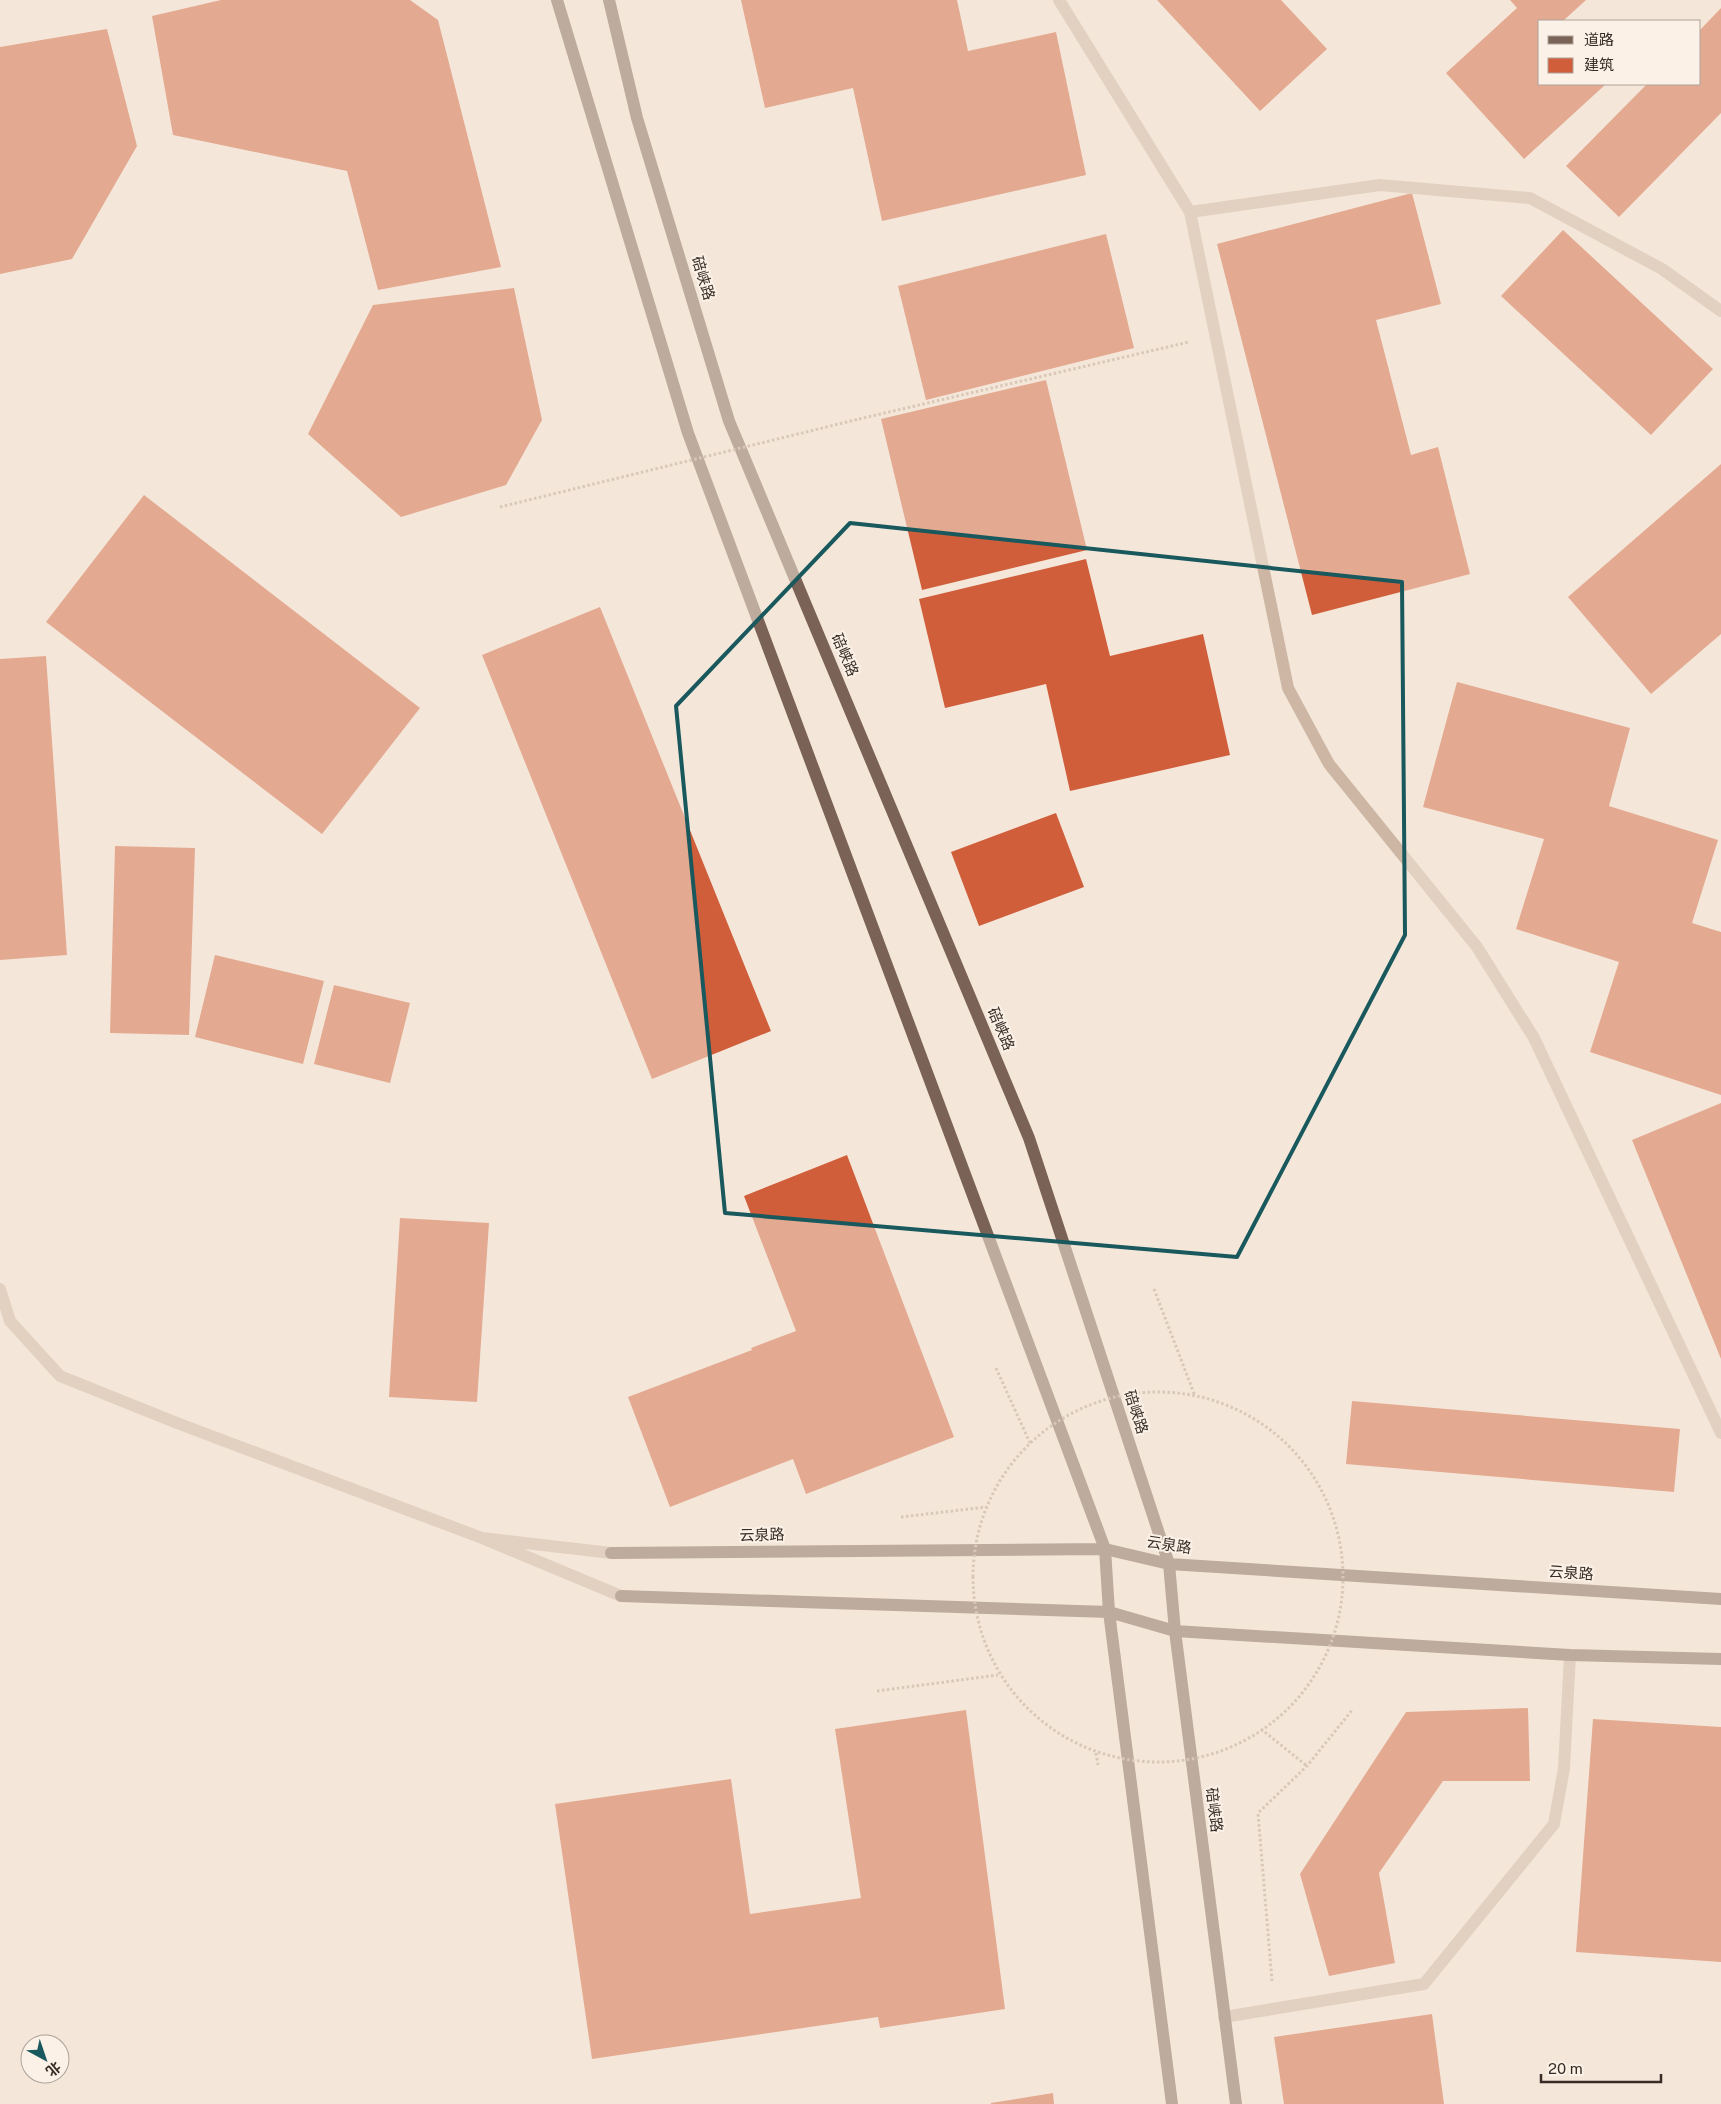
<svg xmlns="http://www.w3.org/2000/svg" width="1721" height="2104" viewBox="0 0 1721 2104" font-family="'Public Sans','Noto Sans SC',sans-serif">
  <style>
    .building { fill: #d05e3b }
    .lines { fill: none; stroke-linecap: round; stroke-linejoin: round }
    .path { stroke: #b9a08e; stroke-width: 3; stroke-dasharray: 2.5 2.5; stroke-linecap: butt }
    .minor { stroke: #cdb7a4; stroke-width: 12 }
    .major { stroke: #7b6256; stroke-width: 12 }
    .path-bridge { stroke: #b9a08e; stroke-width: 3; stroke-dasharray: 2.5 2.5; stroke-linecap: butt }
    .marked { fill: none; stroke: #19585d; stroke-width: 4; stroke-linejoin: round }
    .labels { text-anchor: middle; stroke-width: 4; stroke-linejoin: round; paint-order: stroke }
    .street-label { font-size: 15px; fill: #382c27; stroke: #fbf1e6 }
  </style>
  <rect width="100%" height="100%" fill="#f4e7d9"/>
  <path class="building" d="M221,0h189l28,20 63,247 -123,23 -31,-119 -174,-36 -21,-119z
    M741,0h216l11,51 88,-19 30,143 -204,46 -29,-133 -88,20z
    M1157,0h124l46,49 -67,62z
    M1510,0h76l-23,21h-23v63h66l-82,75 -78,-86 71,-65z
    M1721,8v105l-102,104 -53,-51 81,-82h53v-54z
    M107,29l30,117 -65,113 -72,15v-227z
    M1412,193l29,111 -65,16 35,135 27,-8 32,127 -158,41 -95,-371z
    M1563,230l150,139 -62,66 -150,-139z
    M1106,234l28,114 -208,52 -28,-114z
    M514,288l28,132 -36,65 -105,32 -93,-83 65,-129z
    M1046,380l41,170 -165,40 -41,-171z
    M1721,464v170l-70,60 -83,-97z
    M144,495l276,213 -98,126 -276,-212z
    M1086,559l24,97 93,-22 27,121 -160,36 -24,-107 -101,24 -26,-109z
    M600,607l171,424 -119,48 -170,-424z
    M46,656l21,299 -67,5v-301z
    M1457,682l173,46 -21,78 109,34 -26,83 29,9v163l-131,-43 29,-90 -103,-33 28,-90 -121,-32z
    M1056,813l28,74 -105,39 -28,-74z
    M115,846l80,2 -6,187 -79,-2z
    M215,955l109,26 -21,83 -108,-27z
    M334,985l76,18 -20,80 -76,-19z
    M1721,1103v256l-89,-219z
    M847,1155l107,282 -148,57 -13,-35 -123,48 -42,-110 124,-47 -1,-2 45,-17 -52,-135z
    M400,1218l89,5 -12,179 -88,-5z
    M1352,1401l328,28 -6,63 -328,-28z
    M1528,1708l2,73h-87l-64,92 16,90 -66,13 -29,-102 106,-162z
    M966,1710l39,299 -125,19 -2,-11 -286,42 -37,-255 176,-25 19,135 111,-16 -26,-169z
    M1593,1719l128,8v235l-145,-10z
    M1432,2014l12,90h-160l-10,-67z
    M1053,2093l1,11h-63v-1z"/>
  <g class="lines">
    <path class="path" d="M859,419l330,-77
      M1154,1289l41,107
      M996,1368l34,75
      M901,1517l85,-10
      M877,1691l121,-16
      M1261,1729l46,37
      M1096,1753l2,12
      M1272,1981l-14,-168 49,-47 46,-57"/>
    <path class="minor" d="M1059,0l131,212 98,476 41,76 148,183 57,91 187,395
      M1190,212l190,-27 150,13 132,71 59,42
      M0,1289l10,32 50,55 117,47 305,115
      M611,1553l-129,-15 139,58
      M1224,2017l200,-33 130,-160 10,-56 6,-113"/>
    <path class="major" d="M557,0l131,433 417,1116 4,63 63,492
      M609,0l28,118 92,303 300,717 140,426 6,67 61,473
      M611,1553l494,-4 64,15 552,35
      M621,1596l488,16 66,19 395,24 151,4"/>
    <path class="path-bridge" d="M500,507l359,-88
      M973 1577a185 185 0 1 1 370 0a185 185 0 1 1-370 0Z"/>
  </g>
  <path d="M0 0H1721V2104H0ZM850,523l552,59 3,353 -168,322 -512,-44 -49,-507z" fill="#f4e7d9" fill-opacity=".55" fill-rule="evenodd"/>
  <path class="marked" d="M850,523l552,59 3,353 -168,322 -512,-44 -49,-507z"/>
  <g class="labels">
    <g class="street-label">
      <text transform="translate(703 278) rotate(73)" y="5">碚峡路</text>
      <text transform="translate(845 655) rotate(67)" y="5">碚峡路</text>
      <text transform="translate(1001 1029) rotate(67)" y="5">碚峡路</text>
      <text transform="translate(1136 1412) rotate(72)" y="5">碚峡路</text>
      <text transform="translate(762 1535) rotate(-1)" y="5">云泉路</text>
      <text transform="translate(1169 1545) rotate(9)" y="5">云泉路</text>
      <text transform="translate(1571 1573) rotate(4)" y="5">云泉路</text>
      <text transform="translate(1214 1810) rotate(83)" y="5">碚峡路</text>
    </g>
  </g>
  <rect x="1538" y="20" width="162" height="65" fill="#fbf1e6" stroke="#ada29a"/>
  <rect x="1548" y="36" width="25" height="8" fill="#7b6256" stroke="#ada29a"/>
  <text x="1584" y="45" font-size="15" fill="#382c27">道路</text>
  <rect x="1548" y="58" width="25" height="15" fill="#d05e3b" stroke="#ada29a"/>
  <text x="1584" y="70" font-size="15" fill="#382c27">建筑</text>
  <g transform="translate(45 2059) rotate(140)"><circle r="24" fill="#fbf1e6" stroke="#ada29a"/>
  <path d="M0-4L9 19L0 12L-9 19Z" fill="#19585d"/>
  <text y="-8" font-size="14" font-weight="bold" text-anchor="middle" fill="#382c27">北</text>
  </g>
  <path d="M1541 2074v8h120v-8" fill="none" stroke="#382c27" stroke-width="2.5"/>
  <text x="1548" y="2074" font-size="15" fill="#382c27" stroke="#fbf1e6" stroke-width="4" paint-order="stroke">20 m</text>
</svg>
